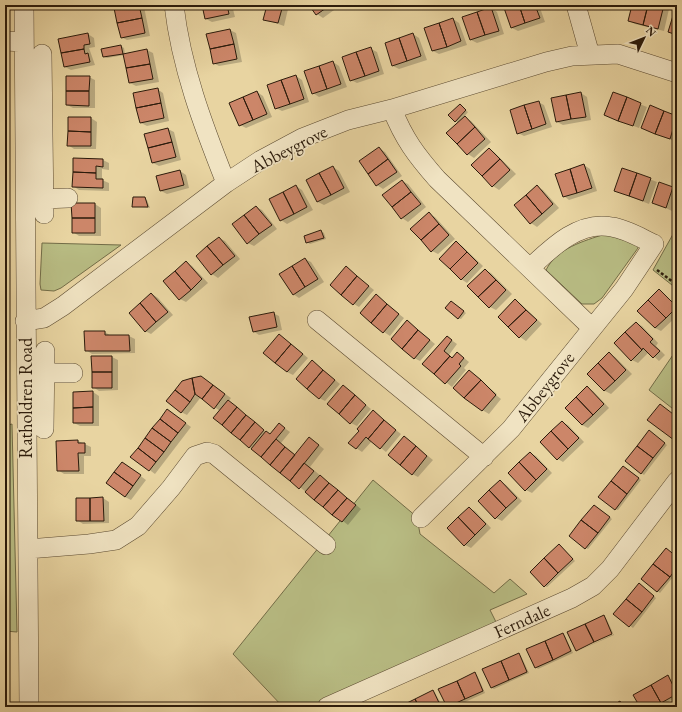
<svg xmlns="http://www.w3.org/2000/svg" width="682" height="712" viewBox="0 0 682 712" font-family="'EB Garamond',serif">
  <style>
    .green { fill: #b8bc83; stroke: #726c47 }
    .shadow { fill: #0003 }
    .building { fill: #cc8669; stroke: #2b1b0b }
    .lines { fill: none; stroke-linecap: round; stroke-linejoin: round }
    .minor-casing { stroke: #5a4930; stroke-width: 20 }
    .path { stroke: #2b1b0b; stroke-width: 2.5; stroke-dasharray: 3 2; stroke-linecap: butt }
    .minor { stroke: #f0e3c2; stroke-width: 19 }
    .labels { text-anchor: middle; stroke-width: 3.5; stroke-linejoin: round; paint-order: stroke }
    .street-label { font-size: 18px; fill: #2b1b0b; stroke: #f0e3c2 }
  </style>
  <rect width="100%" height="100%" fill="#e8d4a1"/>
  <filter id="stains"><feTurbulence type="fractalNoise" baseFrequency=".005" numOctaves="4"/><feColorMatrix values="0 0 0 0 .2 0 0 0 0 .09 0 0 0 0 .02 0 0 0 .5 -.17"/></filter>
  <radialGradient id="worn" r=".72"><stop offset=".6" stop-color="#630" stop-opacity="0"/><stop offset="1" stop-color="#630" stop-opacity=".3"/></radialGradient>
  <path class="green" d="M677,227v62l-24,-19z
    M605,234l32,10 1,4 -36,50 -8,6h-12l-36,-34c11,-22 38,-29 59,-36z
    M42,243l79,2 -60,43 -7,3 -13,-1 -1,-6z
    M677,349v63l-28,-22z
    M12,424l5,208 -12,-1v-205z
    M373,480l44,37 3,17 74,59 16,-14 17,15 -37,16 7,14 -182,81 1,2h-33l-50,-53z"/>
  <path class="shadow" d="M132,5h9l3,2 6,29 -23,4 -6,-3z
    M203,5h29l3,12 -23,5 -6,-3z
    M268,5h21l-5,21 -20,-7z
    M311,5h30l-18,13 -6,-4z
    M506,5h33l6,17 -27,9 -6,-3z
    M633,5h27l9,4 -5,22 -29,-7 -6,-3z
    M491,8l6,4 7,22 -27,9 -6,-3 -8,-22z
    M453,19l6,4 8,22 -28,9 -6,-3 -8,-22z
    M230,30l6,3 6,29 -23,4 -6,-3 -5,-28z
    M88,34l6,4 1,9 -6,1 6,17 -24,5 -6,-3z
    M413,34l6,4 8,22 -28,9 -6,-3 -7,-22z
    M121,46l3,2 1,6 22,-4 6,3 6,29 -23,4 -6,-3 -6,-28 -17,3 -3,-1 -1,-7z
    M371,49l6,3 7,22 -27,9 -6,-3z
    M333,62l6,4 8,21 -28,10 -6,-4z
    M296,76l6,4 7,22 -27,9 -6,-3z
    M89,77l6,3v28h-22l-6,-3z
    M157,89l6,4 6,28 -22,5 -6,-3z
    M257,92l6,4 9,21 -26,11 -6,-3z
    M581,93l6,4 4,23 -28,5 -6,-3z
    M613,93l34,14 -8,21 -34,-13z
    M538,102l6,3 8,22 -28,9 -6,-3z
    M650,106l27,11 -1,25 -34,-14z
    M462,107l6,5 -4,5 7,4 20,21 -17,16 -6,-4 -9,-31 -4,-2z
    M91,118l6,4 -1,27h-22l-6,-4z
    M168,129l6,3 7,28 -22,6 -6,-3z
    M379,148l6,4 17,24 -19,13 -6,-4 -17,-24z
    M490,149l5,4 21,21 -17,16 -6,-4 -20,-21z
    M74,159l29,1 6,3v7l-7,-1v11l7,3v8l-30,-1 -6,-4z
    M584,165l6,4 7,22 -28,9 -5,-4z
    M333,167l6,4 11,21 -26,13 -6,-3z
    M623,169l34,13 -8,22 -33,-13z
    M180,171l6,4 3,13 -22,6 -6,-3z
    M402,181l6,3 18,23 -18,15 -6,-4z
    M660,183l17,8v6l-5,14 -19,-9z
    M296,186l6,4 11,20 -26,14 -6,-4z
    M537,187l6,3 16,18 -22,19 -6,-4z
    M144,198l3,2 3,8 -16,-2z
    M95,204l6,4v28h-22l-6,-4z
    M256,207l6,3 15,19 -23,17 -6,-3z
    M429,214l6,3 20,22 -17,15 -6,-3z
    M321,231l3,2 2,6 -16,5 -3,-2z
    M219,238l6,3 15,18 -22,19 -6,-4z
    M456,242l6,4 21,20 -16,17 -6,-4z
    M305,259l6,3 13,20 -25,16 -6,-4z
    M186,262l6,4 16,17 -22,19 -6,-3z
    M346,268l28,22 -15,17 -5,-3z
    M485,270l6,3 21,21 -16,16 -6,-3z
    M660,291l17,15v10l-16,15 -6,-3z
    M152,294l6,4 15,17 -22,19 -6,-3z
    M376,296l28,22 -14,18 -6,-4z
    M515,300l6,4 21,20 -16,17 -6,-4 -21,-20z
    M453,303l13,10 -5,6 -3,-1z
    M273,313l6,3 3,14 -23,5 -6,-4z
    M407,321l28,23 -15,17 -6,-3z
    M636,323l6,3 16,17 -2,3 9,9 -6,6 -10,-9 -11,11 -6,-3z
    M85,332h20l6,4h18l6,3v14l-43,1 -6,-4z
    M280,335l28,23 -15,17 -6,-3z
    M447,337l10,7 -8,11 4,3 10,-1 6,5 -5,6 2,2 -14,17 -29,-23z
    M609,354l6,3 17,17 -21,20 -6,-3 -16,-17z
    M112,357l6,3v30l-19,1 -6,-4z
    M312,361l28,23 -15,17 -6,-3z
    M469,371l28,23 -1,1 5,4 -12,15 -12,-7 -23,-19z
    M201,377l30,21 -3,4 42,33 9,-11 11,8 -9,11 15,12 19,-13 9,7 -14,18 51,42 -13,16 -99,-78 -29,-36 -19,-14 -14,18 -6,-3z
    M343,386l28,23 -14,17 -6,-3z
    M587,388l6,3 16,17 -21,20 -6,-3 -16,-17z
    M93,392l6,4v30h-19l-6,-3z
    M373,412l28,22 -15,18 -14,-11 -10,11 -6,-4 4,-17z
    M173,414l18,13 -36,47 -23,-17z
    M562,422l6,3 16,17 -21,20 -5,-3z
    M652,433l15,12 -23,30 -3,-2z
    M404,437l29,23 -15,17 -6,-3z
    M78,441l13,6v9h-7v18h-20l-6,-4z
    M530,453l6,3 16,17 -20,20 -6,-3z
    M123,463l23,17 -15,20 -6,-3z
    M626,468l15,12 -23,30 -3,-1z
    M500,481l6,4 16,16 -20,20 -6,-3z
    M103,498l6,4v21l-26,1 -6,-4z
    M597,507l15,12 -24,30 -2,-1z
    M469,508l6,3 16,17 -20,20 -6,-3z
    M562,547l13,14 -28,26 -2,-1z
    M677,558v14l-17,21 -18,-14z
    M641,586l15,12 -23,30 -18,-14z
    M604,617l2,1 7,15 -36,16z
    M563,634l2,2 8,17 -35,16 -2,-2z
    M614,634v1l-36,16z
    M519,654l2,2 8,17 -35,16 -2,-1z
    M475,674l2,1 8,18 -31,14h-6l-8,-17z
    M668,676l9,13v8l-18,10h-18z
    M433,691l2,2 8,14h-42z
    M71,705l8,2h-9z"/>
  <path class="building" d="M127,5h12l3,13 -25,5 -3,-15z
    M202,5h25l2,9 -24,5z
    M267,5h16l-5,18 -15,-3z
    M309,5h19l1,1 -13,9z
    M503,5h16l6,18 -14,5z
    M519,5h16l5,13 -15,5z
    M632,5h16l-5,20 -15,-4z
    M648,5h16l-6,24 -15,-4z
    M491,7l8,24 -14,4 -8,-23z
    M675,9h2v26l-9,-3z
    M477,12l8,23 -15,5 -8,-23z
    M142,18l3,15 -24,5 -4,-15z
    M453,18l8,23 -14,6 -8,-24z
    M439,23l8,24 -15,4 -8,-23z
    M230,29l4,15 -24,5 -4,-15z
    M88,33l2,11 -6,1v4l-23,4 -3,-14z
    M413,33l8,23 -14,5 -8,-23z
    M399,38l8,23 -15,5 -7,-23z
    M234,44l3,15 -24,5 -3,-15z
    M121,45l2,9 -20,3 -2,-8z
    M371,47l8,24 -14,5 -9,-24z
    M84,49l1,5 3,-1 2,9 -26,5 -3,-14z
    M147,49l3,15 -24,4 -3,-14z
    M356,52l9,24 -15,5 -8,-24z
    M333,61l8,23 -14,5 -8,-23z
    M150,64l3,15 -24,4 -3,-15z
    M319,66l8,23 -15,5 -8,-23z
    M296,75l8,24 -14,5 -9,-24z
    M66,76h24l-1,15h-23z
    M281,80l9,24 -15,5 -8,-24z
    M158,88l3,15 -25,5 -3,-15z
    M66,91h23v15l-23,-1z
    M257,91l10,23 -14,6 -10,-23z
    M581,92l5,25 -15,2 -5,-24z
    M613,92l14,5 -9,24 -14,-6z
    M566,95l5,24 -15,3 -5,-24z
    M243,97l10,23 -14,6 -10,-23z
    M627,97l14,6 -8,23 -15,-5z
    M539,101l7,23 -14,5 -8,-24z
    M161,103l3,15 -24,5 -4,-15z
    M460,104l6,6 -11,12 -7,-7z
    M524,105l8,24 -15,5 -7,-24z
    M650,105l14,6 -9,23 -14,-6z
    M664,111l13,5 -7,23 -15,-5z
    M465,116l10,11 -18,17 -11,-11z
    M68,117h23v15l-23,-1z
    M475,127l10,12 -18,16 -10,-11z
    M168,128l4,14 -24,6 -4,-14z
    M68,131l23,1v14h-24z
    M172,142l4,15 -24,6 -4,-15z
    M379,147l9,12 -20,15 -9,-13z
    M489,148l11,11 -18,17 -11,-11z
    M73,158l30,1v8l-7,-1v7l-23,-1z
    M388,159l9,13 -21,14 -8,-12z
    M500,159l10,11 -18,17 -10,-11z
    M584,164l8,24 -15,5 -7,-24z
    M333,166l11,22 -13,7 -12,-22z
    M622,168l15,5 -8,23 -15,-5z
    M570,169l7,24 -14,4 -8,-23z
    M180,170l4,15 -24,6 -4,-15z
    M73,172l23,1v6h7v9l-31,-1z
    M319,173l12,22 -14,7 -11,-22z
    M637,173l14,5 -8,23 -14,-5z
    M402,180l9,12 -19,15 -10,-12z
    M659,182l14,5 -7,21 -14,-5z
    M296,185l11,22 -13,7 -11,-22z
    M537,185l16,19 -11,10 -16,-19z
    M283,192l11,22 -14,7 -11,-22z
    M411,192l10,12 -20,15 -9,-12z
    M526,195l16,19 -12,10 -16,-19z
    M133,197h12l3,10h-16z
    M71,203h24v15h-23z
    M256,206l16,19 -13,9 -15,-19z
    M429,212l10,12 -18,16 -11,-11z
    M244,215l15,19 -12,10 -15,-20z
    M72,218h23v15h-23z
    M439,224l10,11 -18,17 -10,-12z
    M321,230l3,8 -18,5 -2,-7z
    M219,237l16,19 -12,9 -16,-19z
    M456,241l11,11 -17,17 -11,-10z
    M207,246l16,19 -12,10 -15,-19z
    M467,252l11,11 -17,17 -11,-11z
    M305,258l13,21 -13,8 -13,-21z
    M186,261l16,18 -11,11 -16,-19z
    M292,266l13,21 -12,8 -14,-21z
    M346,266l11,10 -16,19 -11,-10z
    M485,269l11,11 -18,17 -11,-11z
    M175,271l16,19 -12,10 -16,-19z
    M357,276l12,10 -16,19 -12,-10z
    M496,280l10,10 -17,18 -11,-11z
    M659,289l18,18 -11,11 -18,-18z
    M151,293l17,19 -12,10 -16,-19z
    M376,294l11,10 -16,19 -11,-10z
    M515,299l11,11 -18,17 -10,-10z
    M648,300l18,18 -11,10 -18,-17z
    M451,301l13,10 -6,8 -13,-11z
    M140,303l16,19 -11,10 -16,-19z
    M387,304l12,10 -16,19 -12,-10z
    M526,310l11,10 -18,18 -11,-11z
    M274,312l3,15 -24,5 -4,-15z
    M407,320l11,10 -16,19 -11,-10z
    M636,322l17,17 -3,3 10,9 -7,7 -10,-10 -1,2 -17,-18z
    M418,330l12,10 -16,19 -12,-10z
    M84,331h21v4h24l1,16h-45z
    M625,332l17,18 -11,11 -17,-18z
    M279,334l12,10 -16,19 -12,-10z
    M447,336l5,4 -8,11 6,5 -16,18 -12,-10z
    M291,344l12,10 -16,18 -12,-9z
    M457,352l7,6 -5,6 2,2 -16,18 -11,-10 16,-18 2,2z
    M609,352l17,18 -11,11 -17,-18z
    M91,356h21v16h-20z
    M312,360l11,10 -16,19 -11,-10z
    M598,363l17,18 -11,10 -17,-17z
    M323,370l12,10 -16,19 -12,-10z
    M469,370l12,10 -17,18 -11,-10z
    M92,372h20v16h-20z
    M201,376l12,9 -11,14 -7,-5 -3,-16z
    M192,378l3,16 -5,8 -15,-12 7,-9z
    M481,380l15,15 -14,16 -18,-13z
    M213,385l12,9 -11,15 -12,-10z
    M343,385l12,10 -16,19 -12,-10z
    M587,386l17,18 -11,11 -17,-18z
    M175,390l15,12 -9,11 -15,-12z
    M93,391v16l-20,1v-16z
    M355,395l11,10 -16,19 -11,-10z
    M576,397l17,18 -11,10 -17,-17z
    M228,400l9,7 -15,18 -9,-7z
    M660,404l17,13v19l-3,4 -27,-20z
    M93,407v16h-20v-15z
    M237,407l9,8 -15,18 -9,-8z
    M167,409l19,14 -8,10 -18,-14z
    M373,410l11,10 -16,19 -2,-2 -10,12 -8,-6 11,-12 -2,-2z
    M246,415l9,7 -15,18 -9,-7z
    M160,419l18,14 -7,9 -19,-14z
    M384,420l12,10 -16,19 -12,-10z
    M562,421l17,17 -11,11 -17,-18z
    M255,422l9,8 -15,18 -9,-8z
    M279,423l6,5 -24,29 -10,-8 15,-18 4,3z
    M152,428l19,14 -7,10 -19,-14z
    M649,430l16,13 -12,15 -16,-12z
    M551,431l17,18 -11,11 -17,-18z
    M404,436l12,10 -16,19 -12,-10z
    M309,437l10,8 -29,36 -10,-8z
    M145,438l19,14 -8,10 -18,-14z
    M276,439l9,8 -15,18 -9,-8z
    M78,440v3h7v10h-7l1,18h-22l-1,-30z
    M416,446l11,10 -15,19 -12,-10z
    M637,446l16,12 -12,16 -16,-13z
    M285,447l10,8 -15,18 -10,-8z
    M138,448l18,14 -7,9 -19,-14z
    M530,452l17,17 -11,11 -17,-18z
    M122,462l19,13 -8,11 -19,-14z
    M519,462l17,18 -11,11 -17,-18z
    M304,463l10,8 -15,18 -9,-8z
    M623,466l16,12 -12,16 -16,-13z
    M114,472l19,14 -8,11 -19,-14z
    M320,475l9,8 -15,17 -9,-8z
    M500,480l17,18 -11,10 -17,-18z
    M611,481l16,13 -12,16 -17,-13z
    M329,483l9,7 -15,17 -9,-7z
    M338,490l9,8 -15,17 -9,-8z
    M489,490l17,18 -11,11 -17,-18z
    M103,497l1,24h-14v-23z
    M76,498h14v23h-14z
    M347,498l9,7 -14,17 -10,-7z
    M594,505l16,12 -12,16 -17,-13z
    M469,507l17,17 -11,11 -17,-18z
    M458,517l17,18 -11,11 -17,-18z
    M581,520l17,13 -13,16 -16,-13z
    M559,544l14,15 -15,14 -14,-15z
    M666,548l11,9v10l-7,10 -17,-13z
    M544,558l14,15 -14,14 -14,-15z
    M653,564l17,13 -13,15 -16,-13z
    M639,583l15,13 -12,16 -16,-13z
    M626,599l16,13 -13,15 -16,-13z
    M604,615l8,19 -18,8 -9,-18z
    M585,624l9,18 -18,9 -9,-19z
    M563,633l8,18 -18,9 -8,-19z
    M545,641l8,19 -18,8 -9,-19z
    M519,653l8,19 -18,8 -8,-19z
    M501,661l8,19 -18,8 -9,-19z
    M475,672l8,19 -18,8 -8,-18z
    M668,675l9,19 -16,9 -10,-18z
    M457,681l8,18 -18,8 -9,-18z
    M651,685l10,18 -7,4h-14l-7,-12z
    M433,690l8,17h-22l-4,-8z
    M415,699l4,8h-20z
    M620,701l3,6h-13z"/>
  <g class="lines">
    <defs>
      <path id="minor" d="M24,5l5,702
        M174,5c7,62 29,120 52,178
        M576,5l14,50
        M5,41l19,1
        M42,54l2,160
        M392,109c12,30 24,46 45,70l155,149
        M43,199l25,-1
        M317,320l167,137
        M25,321l19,-3 19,-12 163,-123 35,-23 41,-22 46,-18 44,-11 154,-47 26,-6 46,-2 59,19
        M45,373h28
        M44,429l1,-78
        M421,518l90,-89 113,-140 30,-45c-13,-6 -28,-15 -42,-17 -33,-7 -61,21 -82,41
        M28,549l61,-5 27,-4 22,-14 33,-38 24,-32 12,-4 7,2 112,91
        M327,707l245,-109 21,-12 17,-17 67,-88"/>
    </defs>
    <use href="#minor" class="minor-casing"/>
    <path class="path" d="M657,270l20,15"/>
    <use href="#minor" class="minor"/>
  </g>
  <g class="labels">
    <g class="street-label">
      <text transform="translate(289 149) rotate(-27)" y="6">Abbeygrove</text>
      <text transform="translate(545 387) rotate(-52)" y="6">Abbeygrove</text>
      <text transform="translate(26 398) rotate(-90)" y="6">Ratholdren Road</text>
      <text transform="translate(522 621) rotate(-24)" y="6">Ferndale</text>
    </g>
  </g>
  <rect width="682" height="712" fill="none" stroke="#e8d4a1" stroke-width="20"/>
  <rect x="6" y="6" width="670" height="700" fill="none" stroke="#2b1b0b" stroke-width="2"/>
  <rect x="10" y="10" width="662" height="692" fill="none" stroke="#2b1b0b"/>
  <g transform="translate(644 38) rotate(47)" stroke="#f0e3c2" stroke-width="3" paint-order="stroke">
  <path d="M0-3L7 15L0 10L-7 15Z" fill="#2b1b0b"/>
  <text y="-6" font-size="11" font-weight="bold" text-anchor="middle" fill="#2b1b0b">N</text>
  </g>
  <rect width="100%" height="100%" filter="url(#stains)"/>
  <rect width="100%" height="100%" fill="url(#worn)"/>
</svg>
